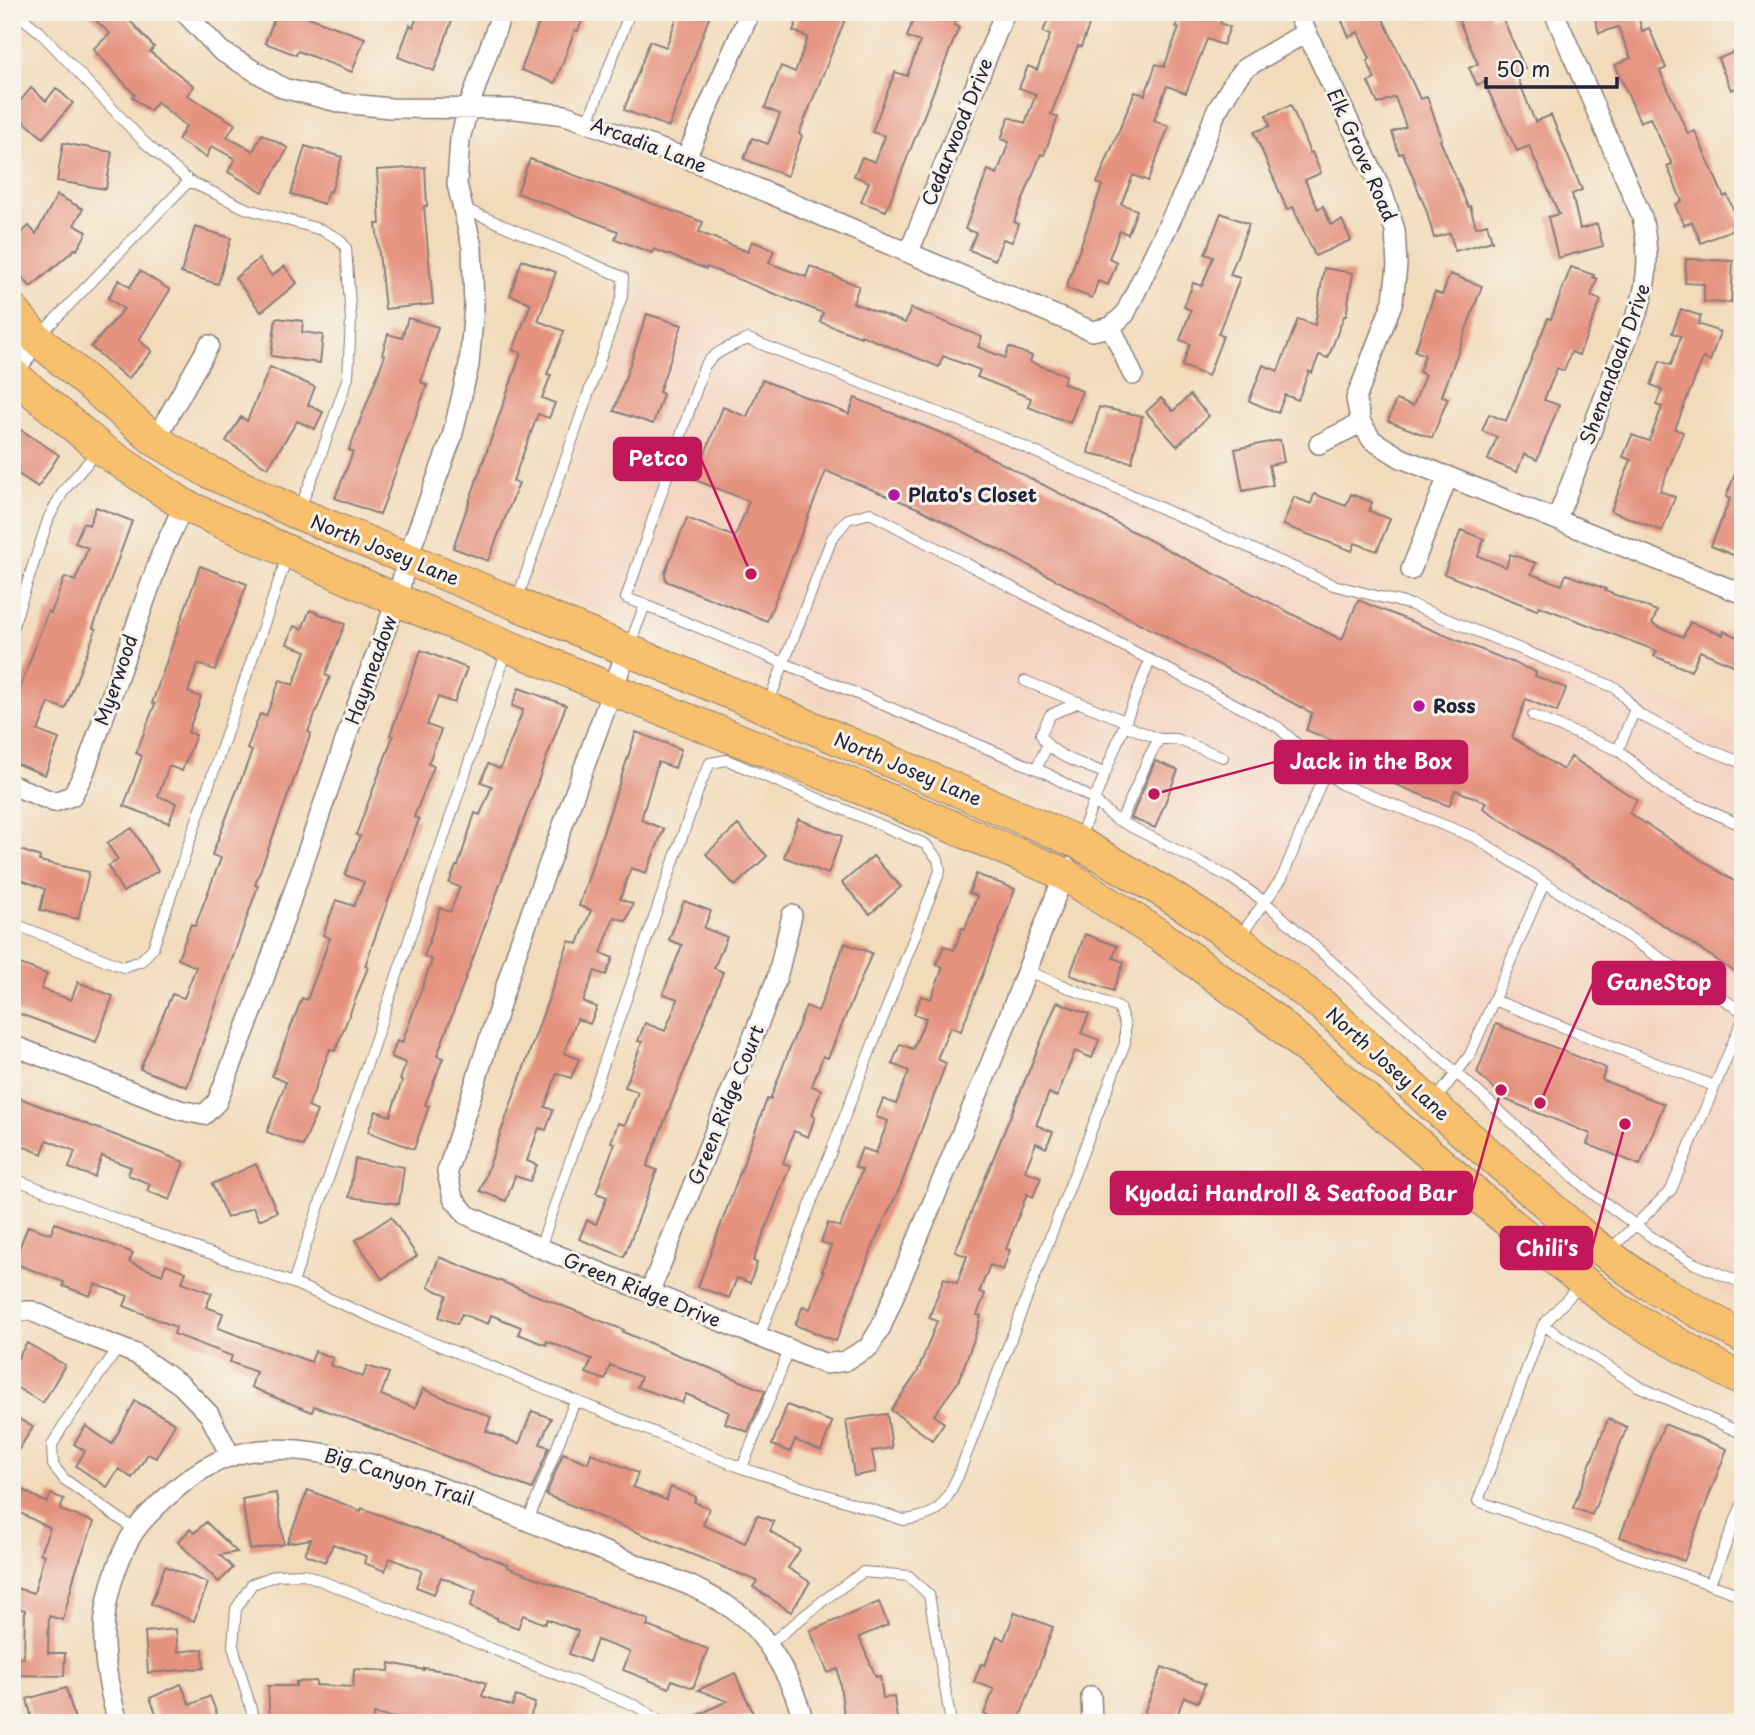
<svg xmlns="http://www.w3.org/2000/svg" width="1755" height="1735" viewBox="0 0 1755 1735" font-family="'Playpen Sans',sans-serif">
  <style>
    .built { fill: #f4d3c0 }
    .building { fill: #e5927f }
    .lines { fill: none; stroke-linecap: round; stroke-linejoin: round }
    .lane-casing { stroke: #8a7e7b; stroke-width: 12 }
    .street-casing { stroke: #8a7e7b; stroke-width: 22 }
    .primary-casing { stroke: #8a7e7b; stroke-width: 34 }
    .lane { stroke: #fff; stroke-width: 10 }
    .street { stroke: #fff; stroke-width: 19 }
    .primary { stroke: #f8bf6c; stroke-width: 32 }
    .poi-dot { fill: #b5179e; stroke: #f7f3e8; stroke-width: 2.5 }
    .labels { text-anchor: middle; stroke-width: 6; stroke-linejoin: round; paint-order: stroke }
    .street-label { font-size: 19px; fill: #22223b; stroke: #f7f3e8 }
    .poi-label { font-size: 19px; font-weight: bold; fill: #22223b; stroke: #f7f3e8; text-anchor: start }
    .leader { fill: none; stroke: #c2185b; stroke-width: 2.5 }
    .callout-dot { fill: #c2185b; stroke: #f7f3e8; stroke-width: 2.5 }
    .callout { fill: #c2185b; stroke: #c2185b; stroke-width: 2.5 }
    .callout-label { font-size: 21px; text-anchor: middle; font-weight: bold; fill: #fff }
  </style>
  <rect width="100%" height="100%" fill="#f7f3e8"/>
  <filter id="ink" filterUnits="userSpaceOnUse"><feTurbulence type="fractalNoise" baseFrequency=".0143" numOctaves="2"/><feDisplacementMap in="SourceGraphic" scale="14" xChannelSelector="R" yChannelSelector="G"/><feConvolveMatrix kernelMatrix="1 2 1 2 8 2 1 2 1" color-interpolation-filters="sRGB"/></filter>
  <filter id="wash" filterUnits="userSpaceOnUse"><feTurbulence type="fractalNoise" baseFrequency=".00686" numOctaves="4" result="noise"/><feDisplacementMap in="SourceGraphic" scale="28" xChannelSelector="R" yChannelSelector="G"/><feGaussianBlur stdDeviation="1.57" result="paint"/><feColorMatrix in="noise" values="0 0 0 0 0 0 0 0 0 0 0 0 0 0 0 0 0 1.4 0 .05"/><feComposite in="paint" operator="in"/></filter>
  <g filter="url(#wash)">
    <rect width="100%" height="100%" fill="#f2dbbb"/>
    <path class="built" d="M643,290l1100,439v576l-130,-84 -328,-279 -147,-101 -608,-260z"/>
    <g id="blocks">
      <path class="building" d="M87,12h35l32,35 -4,5 44,34 -7,9 48,29 -8,13 26,14 9,-17 26,14 -25,44 -35,-20 7,-13 -23,-13 -6,11 -28,-17 8,-14 -29,-24 -7,9 -18,-14 3,-2 -42,-46 17,-15z
        M277,12h18l70,26 -13,34 -54,-21 -2,4 -31,-12z
        M419,12h36l-21,59 -36,-14 12,-32 3,2z
        M543,12h42l-7,19 -3,-1 -20,53 -34,-13z
        M679,12h32l-42,115 -45,-17 26,-69 16,6z
        M800,12h48l-49,122 3,2 -15,40 -43,-17 8,-21 16,6 12,-30 -15,-6 16,-42 14,6 13,-35 -15,-6z
        M916,12h31l10,4 -3,9 5,2 -73,184 -25,-9 8,-20 -15,-6 8,-19 13,5 10,-26 -13,-4 23,-60 12,4 13,-34 -13,-5z
        M1051,12h43l-13,35 -3,-1 -27,68 7,3 -14,38 -3,-1 -27,68 5,2 -7,18 -9,-3 -8,21 -26,-10 7,-17 -11,-4 23,-59 9,4 12,-32 -8,-3 8,-22 16,6 11,-29 -17,-6 9,-22 9,4 13,-35 -7,-3z
        M1182,12h43l-5,11 10,4 -7,18 -16,-6 -21,54 -19,-7 -13,34 15,6 -21,55 -15,-6 -12,29 16,6 -9,24 -8,-3 -11,27 8,4 -9,23 -10,-4 -6,17 -26,-10 36,-103 -5,-2 38,-91 10,3 11,-31 8,3 15,-39 -3,-1z
        M1338,12h42l40,87 7,-2 15,42 -2,1 28,67 2,-1 6,21 11,-3 5,17 -37,10 -5,-18 -16,5 -8,-29 -23,-56 -4,1 -7,-22 14,-5 -11,-30 -17,7 -10,-22 7,-3 -8,-18 3,-2 -12,-27 -9,5z
        M1455,12h35l2,6 9,-4 24,55 -9,4 19,49 16,-7 31,75 -10,4 8,35 17,-5 6,22 -45,12 -10,-41 11,-3 -30,-68 -12,5 -33,-69 -7,3 -8,-17 9,-4z
        M1593,12h44l5,19 7,-3 17,40 -6,3 28,63 7,-3 29,66 3,-2 14,31 -40,17 -9,-21 -8,3 -9,-20 7,-4 -15,-35 5,-2 -22,-46 -10,4 -25,-57 16,-7 -13,-31 -19,6z
        M1743,48v37l-12,5 -13,-31z
        M31,88l15,13 10,-13 17,15 -30,35 -31,-27z
        M1291,105l19,48 2,-1 9,21 -16,7 13,29 5,-3 8,19 11,-5 9,20 -36,16 -22,-49 -6,3 -33,-78 16,-6 -4,-11z
        M63,143l49,9 -6,37 -49,-8z
        M305,146l37,11 -11,35 -3,-1 -4,13 -33,-10z
        M530,159l173,63 -4,10 49,20 4,-11 22,9 -5,13 37,14 4,-11 49,20 -6,17 52,20 6,-15 71,29 -4,10 27,11 4,-11 23,9 -2,6 36,13 -3,8 19,8 -12,32 -42,-16 3,-9 -54,-21 3,-7 -37,-14 -4,11 -78,-32v2l-41,-15 3,-9 -116,-46 -1,2 -52,-20 -2,4 -37,-14 3,-8 -101,-38z
        M425,167l2,39h-3l9,98 -48,5 -9,-85h4l-3,-54z
        M57,195l26,14 -9,16 13,7 -10,18 -2,-1 -44,38 -19,-21v-25l17,-15 7,8z
        M1221,213l28,11 -19,51 10,3 -22,56 5,2 -15,40 -26,-10 8,-22 -10,-4 11,-30 -7,-3 9,-24 9,3 11,-29 -8,-3z
        M195,227l36,11 -13,46 -37,-11z
        M259,259l13,17 12,-10 13,17 -36,29 -26,-34z
        M1686,259l47,2 -2,42 -27,-1v-18l-19,-1z
        M522,260l34,12 -18,49 26,10 -17,43 4,1 -9,23 13,5 -6,15 -11,-4 -25,67 6,2 -31,78 -35,-13 68,-195 -8,-3 18,-47 -21,-8z
        M1571,267l23,8 -1,2 4,2 -6,17 10,4 -22,55 -8,-3 -7,19 -7,-3 -13,32 15,5 -22,55 -13,-6 -7,18 -29,-12 9,-23 -15,-6 7,-17 17,7 42,-103 3,1z
        M1324,268l29,5 -7,43h-2l-16,42 -9,-3 -7,18 -3,-2 -11,29 -13,-5 -7,18 -29,-12 14,-36 15,6 20,-52 17,6z
        M140,271l30,19 -31,50 13,11 -24,28 -37,-32 33,-38 -16,-11 11,-18 11,7z
        M1450,274l32,12 -40,110 6,2 -16,40 -44,-17 8,-21 17,6 12,-31 -6,-3 6,-17 -10,-4 20,-59 7,3z
        M1681,309l20,7 -3,8 22,8 -10,29 -7,-3 -28,71 8,3 -23,59 15,6 -13,34 -51,-20 20,-51 -8,-3 9,-22 17,6 13,-34 -6,-2 6,-16 -11,-4 9,-24 11,4 10,-29 -9,-3z
        M647,314l35,11 -23,67 4,2 -10,30 -39,-13z
        M276,318l27,3 -1,11 21,3 -3,28 -49,-7z
        M408,318l30,9 -17,55 6,3 -47,130 -45,-17 18,-46 -4,-2 36,-95 -3,-1 6,-20 14,4z
        M270,367l45,20 -7,18 15,7 -8,17 -18,-8 -29,47 -42,-27 15,-24 6,4z
        M762,380l87,34 6,-16 96,39 391,203 16,-40 178,72 -1,4 31,12 -9,24 -31,-13 -14,38 51,33 8,-13 66,43 -8,13 114,74v90l-260,-169 3,-6 -31,-12 -6,16 -55,-22 6,-16 -94,-38 6,-17 -392,-204 -94,-38 -59,150 -101,-40 -1,-8 22,-55 48,19 14,-36 -54,-21 28,-73 24,10z
        M1190,395l19,21 -32,30 -31,-34 15,-14 12,13z
        M1099,407l43,9 -10,46 -44,-9z
        M12,424l47,31 -21,32 -26,-17z
        M1280,440l4,22 -15,3 4,20 -30,6 -8,-42z
        M1742,456h1v103l-32,-13 19,-47 -4,-2z
        M1314,494l32,12 5,-12 21,8 -3,9 21,8 -13,32 -22,-8 -3,8 -69,-26 11,-28 17,7z
        M96,507l36,14 -39,107 3,1 -31,80 -16,-6 -11,28 21,8 -14,36 -33,-13v-52l36,-99 3,2 14,-36 10,4 13,-33 -13,-5 8,-20 6,2z
        M1461,530l23,9 -6,17 28,11 4,-13 26,9 -5,11 31,11 4,-11 40,15 -1,2 52,20 -5,13 31,13 7,-15 33,13 1,-4 19,8v30l-43,-18 -9,20 -37,-15 3,-5 -118,-45 -2,4 -93,-36z
        M200,566l47,18 -32,86 -17,-6 -10,28 13,5 -13,35 8,3 -14,36 -13,-5 -11,30 18,7 -7,20 -45,-17 18,-50 -6,-3 19,-49 -3,-1z
        M310,610l35,14 -20,51 5,2 -22,55 3,1 -56,152 3,1 -71,201 -47,-18 32,-75 12,4 12,-31 -18,-8 13,-35 4,2 26,-68 -9,-3 40,-104 -5,-2 13,-35 6,2 14,-36 13,5 13,-34 -19,-7 7,-18 8,3z
        M421,650l46,18 -13,35 -16,-6 -11,28 14,5 -13,34 6,2 -20,51 5,2 -37,98 -17,49 3,1 -14,36 -19,48 -5,-2 -22,58 9,4 -14,35 -36,-14 19,-50 -14,-6 30,-78 5,2 23,-62 -7,-3 13,-35 18,6 10,-24 -19,-7 15,-39 -4,-1 37,-99 -3,-1z
        M519,688l47,17 -129,351 6,2 -18,47 4,1 -15,43 -46,-17 8,-21 14,5 12,-35 -2,-1 6,-17 -15,-6 6,-16 5,2 30,-83 -8,-3 16,-49 10,4 10,-25 -11,-4 7,-17h2l17,-53 5,2 12,-29 -11,-4 7,-18 12,5 23,-59 -11,-4z
        M636,732l45,17 -6,19 -17,-6 -17,58 23,9 -18,44 -15,-5 -11,31 13,5 -7,17 -12,-4 -13,36 12,5 -7,17 -11,-4 -12,31 14,5 -7,17 -13,-5 -13,34 15,6 -8,19 -14,-5 -12,34 8,3 -7,20 -7,-2 -12,33 10,4 -7,16 -15,-5 -9,25 -26,-10 89,-250 9,3 13,-34 -12,-4z
        M1155,761l23,9 -23,58 -24,-10z
        M798,819l44,17 -14,38 -44,-17z
        M738,825l29,31 -32,30 -29,-32z
        M132,828l26,43 -35,21 -15,-26 10,-6 -11,-17z
        M12,847l28,10 -1,4 50,11 -11,47 -38,-9 5,-21 -33,-13z
        M873,856l28,31 -31,27 -28,-31z
        M976,874l39,15 -54,142 -11,-4 -13,32 9,4 -45,122 -23,49 -42,107 -41,-16 8,-19 7,3 14,-37 -2,-1 9,-25 -10,-4 7,-19 12,4 22,-57 -7,-3 7,-19 14,5 12,-32 -12,-4 7,-18 13,5 13,-33 -17,-7 8,-20 13,5 13,-31 -12,-4 7,-18 10,3 12,-32 -7,-3 8,-18 10,4 8,-22 3,1 12,-33 -8,-3z
        M684,901l27,10 -7,17 23,9 -13,31 9,4 -76,194 10,4 -33,87 -45,-18 8,-19 9,4 11,-27 -11,-4 19,-50 -4,-1 7,-19 7,2 13,-33 -13,-5 17,-45 -4,-1 7,-18 20,8 13,-32 -15,-5 19,-49 -13,-5z
        M1085,934l32,12 -4,12 11,4 -11,29 -43,-16z
        M845,943l27,10 -44,105 -5,-2 -11,30 9,4 -9,25 3,2 -7,20 -14,-6 -11,32 7,3 -37,95 4,2 -7,20 -13,-5 -8,20 -31,-11 69,-188 3,1 36,-94 12,5z
        M12,961l35,13 -6,15 30,11 7,-18 35,14 -17,46 -84,-31z
        M1057,1002l32,12 -8,19 18,7 -7,18 -17,-7 -18,46 -8,-4 -13,32 17,7 -7,16 -10,-5 -11,28 16,6 -8,20 -6,-3 -21,55 4,1 -7,20 -13,-5 -11,27 6,2 -8,21 4,1 -8,26 -15,40 -24,33 10,8 -12,17 -41,-30 26,-37 20,-52 -8,-3 15,-40 13,5 10,-27 -12,-4z
        M1496,1024l110,44 -4,12 62,24 -24,61 -53,-21 4,-10 -85,-34 -29,-27z
        M12,1095l172,67 -14,38 -23,-9 3,-7 -22,-9 3,-8 -29,-11 -8,21 -25,-9 6,-17 -28,-11 -5,14 -30,-12z
        M355,1159l49,8 -5,37 -50,-7z
        M256,1164l21,48 -18,8 -6,-13 -26,11 -15,-34z
        M391,1217l26,39 -35,23 -26,-39z
        M55,1223l78,30 -4,9 33,13 4,-11 20,8 -4,10 30,11 -6,14 17,6 -5,15 93,34 4,-11 18,7 -3,7 33,12 4,-11 22,7 -8,22 34,13 8,-19 68,28 -5,14 33,13 13,-33 19,7 -11,26 9,3 -17,42 -218,-83 -2,6 -43,-17 -18,-8 5,-15 -26,-10 2,-6 -58,-22 2,-7 -52,-21 4,-10 -33,-12 -5,12 -27,-10 1,-4 -51,-19 15,-37 23,8z
        M439,1257l185,73 -1,2 142,59 -17,41 -23,-9 4,-11 -43,-18 -4,9 -45,-16 4,-10 -31,-12 -5,15 -19,-7 6,-14 -45,-18 -1,4 -28,-11 3,-7 -30,-12 -3,9 -26,-10 -5,10 -18,-7 8,-22 -19,-8z
        M27,1343l38,22 -22,38 -31,-18v-18z
        M135,1401l40,22 -19,35 -8,-4 -16,24 -13,-9 -12,18 -31,-21 9,-15 -11,-7 12,-18 26,18z
        M787,1405l45,17 -11,29 -26,-11 -5,12 -18,-7z
        M887,1414l5,34 -20,3 4,21 -22,4 -8,-56z
        M12,1415l21,12 -21,33z
        M1608,1419l19,8 -35,88 -19,-7z
        M1664,1424l63,25 -43,112 -64,-24z
        M563,1453l25,10 3,-10 47,20 -5,14 33,13 5,-13 25,10 -2,5 15,6 -6,17 42,18 12,-28 17,7 -4,9 30,19 -12,18 22,14 -19,30 -38,-25 4,-6 -211,-86z
        M12,1484l35,19 4,-9 13,5 -4,11 34,12 -19,51 -12,47 -14,-4 -1,37h17l-1,23 -52,-1v-18l12,1 1,-48 -13,-3v-20l22,6 10,-38 -4,-2 10,-25 -38,-19z
        M308,1490l53,21 1,-3 92,35 54,22 -1,2 142,53 -2,6 61,23 -15,39 -21,-8 -3,8 -46,-18 7,-18 -33,-12 -8,22 -20,-8 9,-23 -31,-12 -2,5 -22,-9 -5,13 -21,-8v-2l-27,-11 6,-16 -35,-14 -7,17 -18,-7 6,-16 -32,-13 -5,13 -21,-8 2,-7 -33,-12 -8,18 -20,-8 6,-15 -24,4z
        M276,1493l8,51 -34,6 -8,-51z
        M206,1522l31,30 -17,3 13,13 -14,14 -41,-40 12,-13 4,4z
        M165,1566l43,17 -14,38 -43,-17z
        M879,1602l9,23 -29,12 17,40 4,-1 3,22 11,-1 3,22 -52,4 -7,-54 -10,4 -18,-42z
        M1015,1612l38,15 -35,96h-11l-23,-9 10,-25 -20,-7 7,-18 4,1 12,-29 7,4z
        M176,1629l2,23 25,-3 1,19 -56,5 -3,-41z
        M390,1663l34,7v-2l34,5 28,10 -4,13 30,10 4,-10 19,7 -7,20h-109l-45,-9 -1,9h-103l-2,-37h28v-4l20,-1v4l37,2 1,-18 35,2z
        M1162,1667l43,17 -7,18 -14,-5 -10,26h-34z
        M735,1673l18,40 -21,10h-50l45,-22 -29,-11z
        M181,1684l9,21 20,-9 7,18 -20,9h-37l-10,-25z
        M66,1688l10,35h-43l-6,-24z"/>
    </g>
  </g>
  <g filter="url(#ink)">
    <use href="#blocks" fill-opacity="0" stroke="#8a7e7b" stroke-width="2"/>
    <g class="lines">
      <defs>
        <path id="lane" d="M15,12l25,20 103,109 46,40
          M588,122l42,-110
          M463,208l160,69 -1,19 -105,304
          M39,336l150,-155 56,27 77,22 17,9 7,9 5,72 -3,57 -30,86 -19,47
          M645,605l-19,-7 78,-231c10,-16 28,-21 44,-28l256,99 329,147 79,20 204,83 24,27 65,33 38,15
          M12,629l37,-112 15,-27 33,-38
          M629,646l16,-41 401,168 45,25 23,20 117,60 34,24 324,289 68,50 38,23 48,19
          M507,650l-214,633 118,51 331,134
          M1025,681l100,40
          M1079,702l-29,13 -9,19c8,22 43,30 63,39
          M768,704l64,-166 16,-19 22,-6 408,214 63,57 135,54 267,174
          M1533,716l85,34 49,42 76,34
          M1124,725l35,14
          M1618,750l17,-41
          M1036,769l11,-23
          M1121,821l29,-66 9,-16h17l47,18
          M1079,839l71,-179
          M12,923l111,44 18,-6 12,-13 134,-391
          M1240,936l42,-58 44,-108
          M1494,1000l220,86
          M1434,1102l36,-47 74,-172
          M12,1178l125,49 156,56
          M540,1248l161,-466 9,-19 17,-3 198,84 13,15 2,12 -181,466
          M1609,1251l62,-61 72,-171
          M1581,1284l-38,41 -65,176 265,95
          M1543,1325l95,61 105,48
          M119,1347l-56,79 -11,19 1,20 11,14 70,50
          M789,1350l-47,118 162,52c37,-5 38,-12 54,-44l167,-433v-18l-6,-17 -92,-37
          M528,1521l47,-120
          M1710,1584l33,-82
          M767,1646l57,-46 39,-28 46,4 20,19 22,128
          M255,1723l-22,-77 3,-37 16,-25 25,-9 27,-1 332,132 27,17"/>
        <path id="street" d="M184,12l37,39 62,37 59,15 48,5 126,1 49,6 121,43 406,173 19,-4 14,-13 65,-134 26,-68 18,-30 11,-14 60,-35
          M1297,12l85,179 13,39 2,36 -4,35 -37,98 5,24 11,17 29,18 342,136
          M1554,12l88,205c7,32 7,60 -3,91l-82,211
          M686,158l64,-146
          M909,252l96,-240
          M1111,327l22,48
          M12,377l24,-39
          M155,440l54,-95
          M1319,444l42,-21
          M1411,570l37,-94
          M627,650l-109,298 -71,224 6,26 14,17 73,33 286,116 19,-3 24,-14 12,-20 113,-272 73,-188
          M12,785l42,17 18,-6 12,-23 78,-221 22,-47
          M12,1045l168,65 24,5 13,-13 38,-97 106,-311 36,-94 10,-41 45,-122 17,-72 5,-59 -2,-59 -15,-63 3,-45 8,-30 34,-97
          M650,1291l127,-313 15,-63
          M12,1311h20l37,17 67,26 45,31 28,29 22,43
          M1091,1696l1,27
          M118,1723c-15,-56 -22,-101 -1,-156 9,-23 15,-36 33,-54 27,-27 58,-54 97,-61 79,-15 192,35 266,63 59,23 118,47 178,71 16,8 32,16 47,27 31,23 57,73 66,110"/>
        <path id="primary" d="M12,309l24,29 119,102 52,31 90,42 470,195 310,134 90,52 70,46 86,66 109,99 155,134 58,43 98,55
          M12,374l88,74 84,57 213,95 216,90 245,97 206,87 98,63 111,82 239,206 107,85 124,71"/>
      </defs>
      <use href="#lane" class="lane-casing"/>
      <use href="#street" class="street-casing"/>
      <use href="#primary" class="primary-casing"/>
      <use href="#lane" class="lane"/>
      <use href="#street" class="street"/>
      <use href="#primary" class="primary"/>
    </g>
  </g>
  <g class="poi-dot">
    <circle cx="894" cy="495" r="7"/>
    <circle cx="1419" cy="706" r="7"/>
  </g>
  <g class="labels">
    <g class="street-label">
      <text transform="translate(957 132) rotate(-68)" y="7">Cedarwood Drive</text>
      <text transform="translate(649 145) rotate(21)" y="7">Arcadia Lane</text>
      <text transform="translate(1362 155) rotate(66)" y="7">Elk Grove Road</text>
      <text transform="translate(1615 364) rotate(-70)" y="7">Shenandoah Drive</text>
      <text transform="translate(385 550) rotate(22)" y="7">North Josey Lane</text>
      <text transform="translate(371 670) rotate(-70)" y="7">Haymeadow</text>
      <text transform="translate(116 680) rotate(-71)" y="7">Myerwood</text>
      <text transform="translate(908 769) rotate(23)" y="7">North Josey Lane</text>
      <text transform="translate(1388 1064) rotate(42)" y="7">North Josey Lane</text>
      <text transform="translate(726 1105) rotate(-68)" y="7">Green Ridge Court</text>
      <text transform="translate(642 1290) rotate(22)" y="7">Green Ridge Drive</text>
      <text transform="translate(399 1477) rotate(17)" y="7">Big Canyon Trail</text>
    </g>
    <g class="poi-label">
      <text x="908" y="502">Plato's Closet</text>
      <text x="1433" y="713">Ross</text>
    </g>
  </g>
  <path class="leader" d="M751 574L701 459M1154 794L1275 762M1540 1103L1593 983M1501 1090L1472 1193M1625 1124L1592 1248"/>
  <g class="callout-dot">
    <circle cx="751" cy="574" r="7"/>
    <circle cx="1154" cy="794" r="7"/>
    <circle cx="1540" cy="1103" r="7"/>
    <circle cx="1501" cy="1090" r="7"/>
    <circle cx="1625" cy="1124" r="7"/>
  </g>
  <g class="callout">
    <rect x="614" y="438" width="87" height="42" rx="7"/>
    <rect x="1275" y="741" width="192" height="42" rx="7"/>
    <rect x="1593" y="962" width="132" height="42" rx="7"/>
    <rect x="1111" y="1172" width="361" height="42" rx="7"/>
    <rect x="1501" y="1227" width="91" height="42" rx="7"/>
  </g>
  <g class="callout-label">
    <text x="658" y="466">Petco</text>
    <text x="1371" y="769">Jack in the Box</text>
    <text x="1659" y="990">GaneStop</text>
    <text x="1291" y="1201">Kyodai Handroll &amp; Seafood Bar</text>
    <text x="1547" y="1256">Chili's</text>
  </g>
  <rect width="1755" height="1735" fill="none" stroke="#f7f3e8" stroke-width="42"/>
  <path d="M1486 77v10h131v-10" fill="none" stroke="#22223b" stroke-width="3.5"/>
  <text x="1496" y="77" font-size="21" fill="#22223b" stroke="#f7f3e8" stroke-width="5" paint-order="stroke">50 m</text>
</svg>
